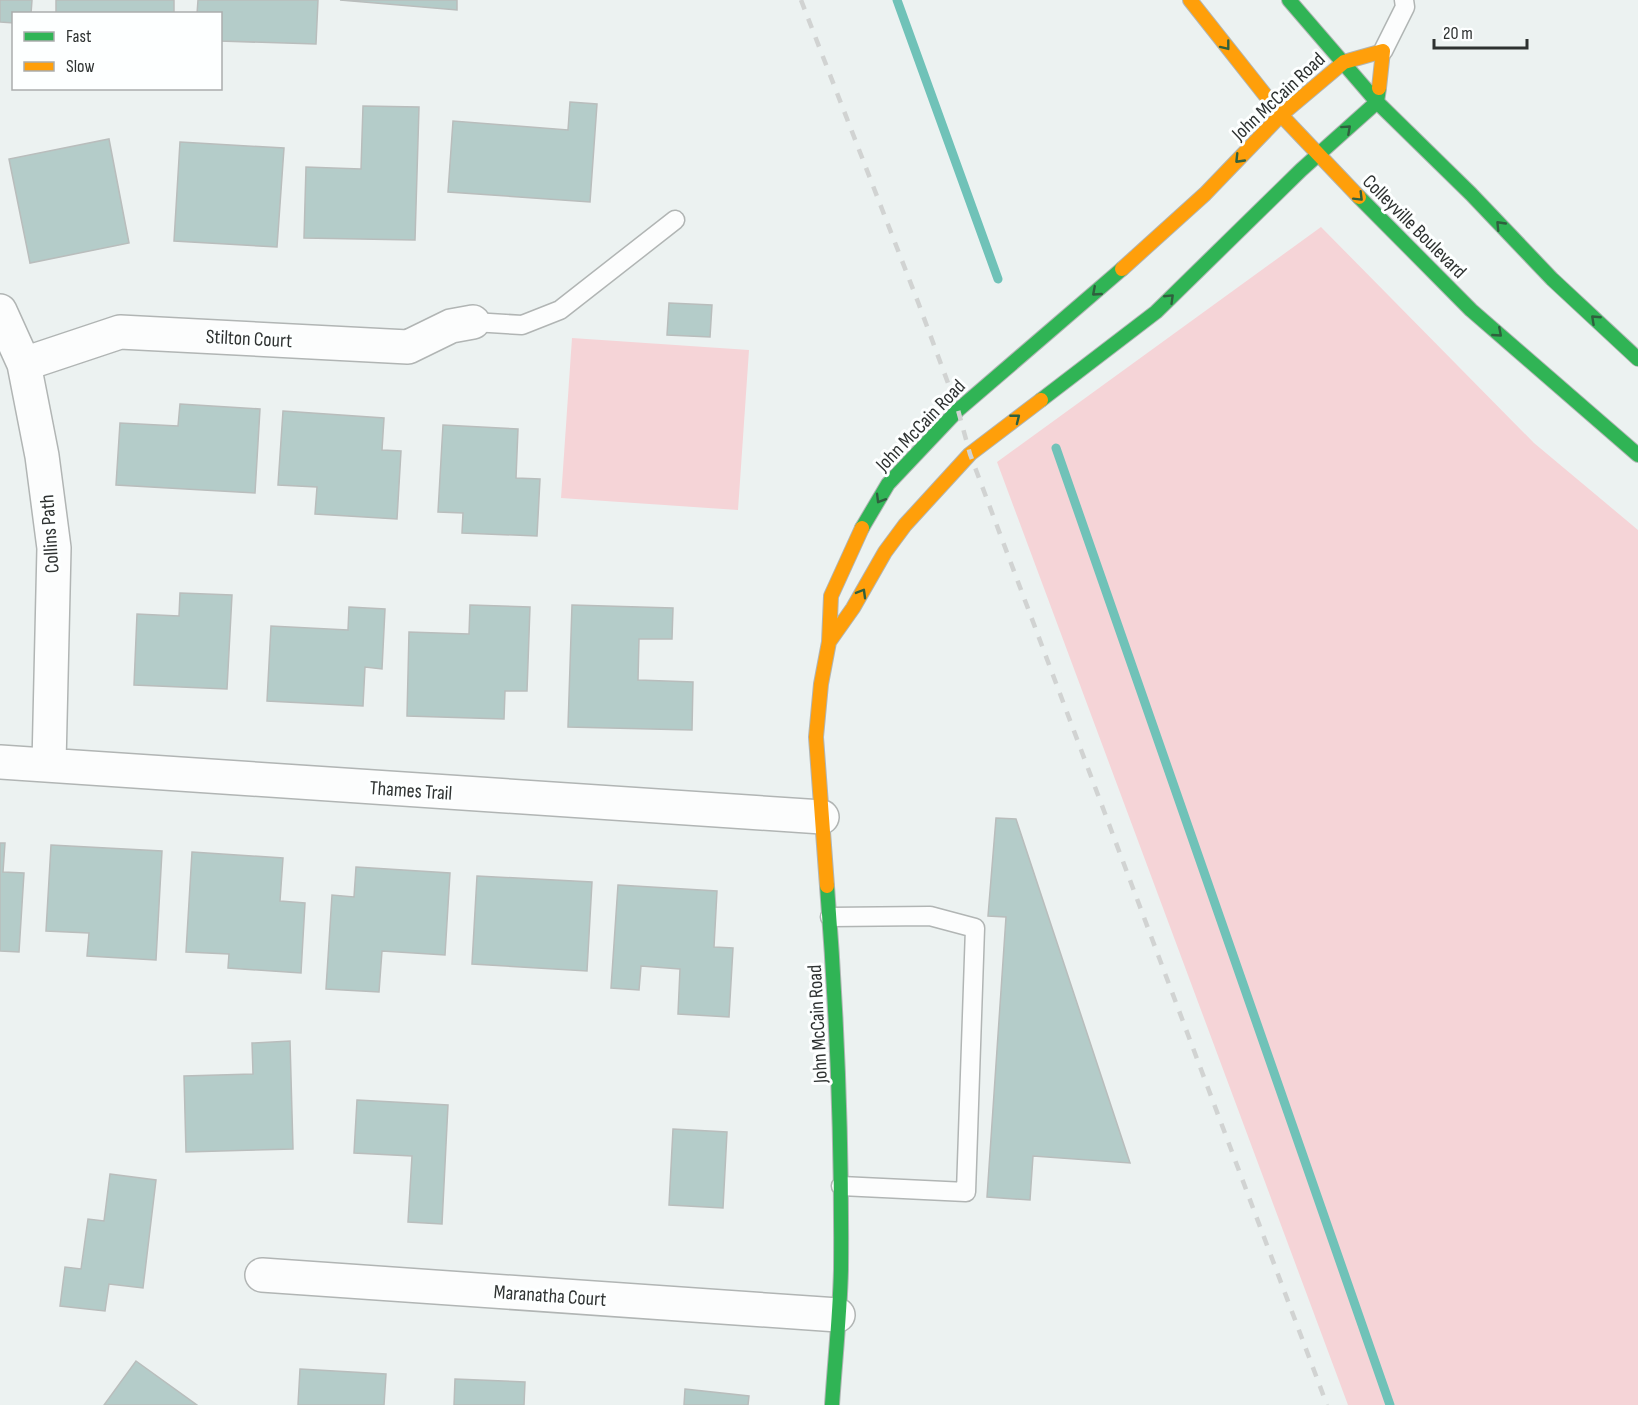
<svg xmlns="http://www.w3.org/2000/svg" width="1638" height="1405" viewBox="0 0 1638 1405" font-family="'Sofia Sans Condensed',sans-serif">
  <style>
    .green { fill: #f5d4d7 }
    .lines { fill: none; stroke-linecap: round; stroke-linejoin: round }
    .stream { stroke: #70c2b8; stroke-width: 9 }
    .building { fill: #b4ccc9; stroke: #b9bdbc; stroke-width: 1.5 }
    .lane-casing { stroke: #b1b5b4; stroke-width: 21 }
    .street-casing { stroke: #b1b5b4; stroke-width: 36 }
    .fast-casing { stroke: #b1b5b4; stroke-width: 16 }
    .slow-casing { stroke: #b1b5b4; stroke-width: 16 }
    .lane { stroke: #fcfdfd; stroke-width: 18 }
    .street { stroke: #fcfdfd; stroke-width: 33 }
    .fast { stroke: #30b455; stroke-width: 14 }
    .slow { stroke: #ff9f0a; stroke-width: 14 }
    .rail { stroke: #d1d3d2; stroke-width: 4.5; stroke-dasharray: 10 10; stroke-linecap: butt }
    .oneway { stroke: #2f603e }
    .labels { text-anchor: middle; stroke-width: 6; stroke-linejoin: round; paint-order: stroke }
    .street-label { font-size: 20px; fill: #2e3231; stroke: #fdffff }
  </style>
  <rect width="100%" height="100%" fill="#ecf2f1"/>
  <path class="green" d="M1321,227l213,216 104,87v875h-290l-351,-943z
    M572,338l177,12 -11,160 -177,-12z"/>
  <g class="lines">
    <path class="stream" d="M897,0l101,279
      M1056,448l334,957"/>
  </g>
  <path class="building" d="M0,0h32l-1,14h-17v9l-14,-1z
    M56,0h118v14h-118z
    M198,0h120l-2,44 -96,-3v-27h-23z
    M340,0h117v10z
    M570,102l27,2 -7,98 -142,-10 5,-71 115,9z
    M363,106l56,1 -4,133 -111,-2 2,-71 55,2z
    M109,139l20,104 -99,20 -21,-104z
    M180,142l104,6 -7,99 -103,-6z
    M669,303l43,2 -2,32 -43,-2z
    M180,404l80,5 -5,84 -139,-8 4,-62 58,3z
    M283,411l101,7 -2,32 19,1 -4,68 -82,-5 2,-27 -39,-2z
    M443,425l75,4 -2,49 24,1 -3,57 -75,-3 1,-20 -25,-1z
    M180,593l52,2 -5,94 -93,-4 3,-71 42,2z
    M470,605l60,2 -3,84h-22l-1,28 -97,-3 2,-84 60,2z
    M572,605l101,3 -1,31h-33l-1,41 55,2 -1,48 -124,-3z
    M349,607l36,2 -3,60 -17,-2 -2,39 -96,-5 4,-75 77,4z
    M996,818l20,1 114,344 -97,-7 -3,44 -43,-3 19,-280 -18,-1z
    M0,843h5l-2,29 21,1 -5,79 -19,-1z
    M51,845l111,6 -6,109 -69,-4 2,-23 -43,-2z
    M192,852l91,6 -3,43 25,2 -4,70 -73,-5 1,-14 -43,-2z
    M356,867l94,6 -5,82 -63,-4 -3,41 -53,-3 6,-94 22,2z
    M477,876l115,6 -5,89 -115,-7z
    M618,885l99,6 -3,56 19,1 -4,69 -51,-3 2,-45 -39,-3 -2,24 -28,-2z
    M290,1041l3,108 -107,3 -2,-76 69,-2 -1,-31z
    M357,1100l91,5 -6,119 -34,-2 4,-66 -58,-3z
    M673,1129l54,3 -4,76 -54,-3z
    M110,1174l46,6 -13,108 -34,-4 -4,27 -45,-5 5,-39 16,2 7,-50 16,2z
    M136,1361l61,44h-93z
    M300,1369l86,5 -2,31h-86z
    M455,1379l70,3 -1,23h-70z
    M685,1389l64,7 -1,9h-64z"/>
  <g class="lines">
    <defs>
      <path id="lane" d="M1383,51l22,-44 -1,-7
        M473,322l49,3 38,-15 115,-90
        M830,917l100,-1 45,12 -9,264 -125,-6"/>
      <path id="street" d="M0,311l24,53 18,92 12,92 -5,216
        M24,364l96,-32 288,15 43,-21 22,-4
        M0,762l822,55
        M262,1275l576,40"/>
      <path id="fast" d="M1289,0l88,102 94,92 81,85 86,80
        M1359,197l112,113 167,145
        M1041,400l115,-88 145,-142 76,-68 2,-14
        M862,528l26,-44 70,-74 164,-141
        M827,886c10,128 15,254 14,383 -1,45 -6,91 -9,136"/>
      <path id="slow" d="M1190,0l91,115 78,82
        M1122,269l83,-75 76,-79 63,-53 39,-11 -4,37
        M829,642l24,-34 32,-56 20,-27 65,-71 71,-54
        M827,886l-11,-149 5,-53 8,-42 2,-46 31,-68"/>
    </defs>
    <use href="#lane" class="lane-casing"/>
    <use href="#street" class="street-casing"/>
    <use href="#fast" class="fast-casing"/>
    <use href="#slow" class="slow-casing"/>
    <use href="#lane" class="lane"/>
    <use href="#street" class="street"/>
    <use href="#fast" class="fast"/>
    <use href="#slow" class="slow"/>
    <path class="rail" d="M801,0l117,302 40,108 12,44 357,951"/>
  </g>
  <defs><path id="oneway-chevron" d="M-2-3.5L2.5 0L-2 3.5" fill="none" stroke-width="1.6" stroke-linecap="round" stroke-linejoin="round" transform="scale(1.5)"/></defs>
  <g class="oneway">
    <use href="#oneway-chevron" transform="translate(1226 46) rotate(52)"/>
    <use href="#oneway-chevron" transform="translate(1347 129) rotate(-42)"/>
    <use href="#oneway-chevron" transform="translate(1239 159) rotate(134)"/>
    <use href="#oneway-chevron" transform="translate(1359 197) rotate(45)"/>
    <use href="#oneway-chevron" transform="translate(1500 225) rotate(-134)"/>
    <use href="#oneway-chevron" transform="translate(1096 292) rotate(139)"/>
    <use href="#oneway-chevron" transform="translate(1170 298) rotate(-44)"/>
    <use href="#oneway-chevron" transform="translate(1595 319) rotate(-137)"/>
    <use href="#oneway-chevron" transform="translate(1498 333) rotate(41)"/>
    <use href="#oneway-chevron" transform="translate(1016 418) rotate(-38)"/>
    <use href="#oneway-chevron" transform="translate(880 499) rotate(121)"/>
    <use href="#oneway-chevron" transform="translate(862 593) rotate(-60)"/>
  </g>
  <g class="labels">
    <g class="street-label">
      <text transform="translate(1278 96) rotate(-43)" y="7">John McCain Road</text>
      <text transform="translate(1415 226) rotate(45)" y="7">Colleyville Boulevard</text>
      <text transform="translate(249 338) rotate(3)" y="7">Stilton Court</text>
      <text transform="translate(920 425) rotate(-46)" y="7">John McCain Road</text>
      <text transform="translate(49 534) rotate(-94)" y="7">Collins Path</text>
      <text transform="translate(411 790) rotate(4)" y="7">Thames Trail</text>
      <text transform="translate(817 1024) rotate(-93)" y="7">John McCain Road</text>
      <text transform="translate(550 1295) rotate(4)" y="7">Maranatha Court</text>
    </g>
  </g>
  <rect x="12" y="12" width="210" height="78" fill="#fdffff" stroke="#aaadad" stroke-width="1.5"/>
  <rect x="24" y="32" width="30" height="9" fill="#30b455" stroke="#aaadad" stroke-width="1.5"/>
  <text x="66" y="42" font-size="18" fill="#2e3231">Fast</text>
  <rect x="24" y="62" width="30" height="9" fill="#ff9f0a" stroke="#aaadad" stroke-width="1.5"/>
  <text x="66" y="72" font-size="18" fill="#2e3231">Slow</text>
  <path d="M1434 39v9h93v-9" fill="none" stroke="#2e3231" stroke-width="3"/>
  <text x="1443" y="39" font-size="18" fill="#2e3231" stroke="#fdffff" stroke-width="4.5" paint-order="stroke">20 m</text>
</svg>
